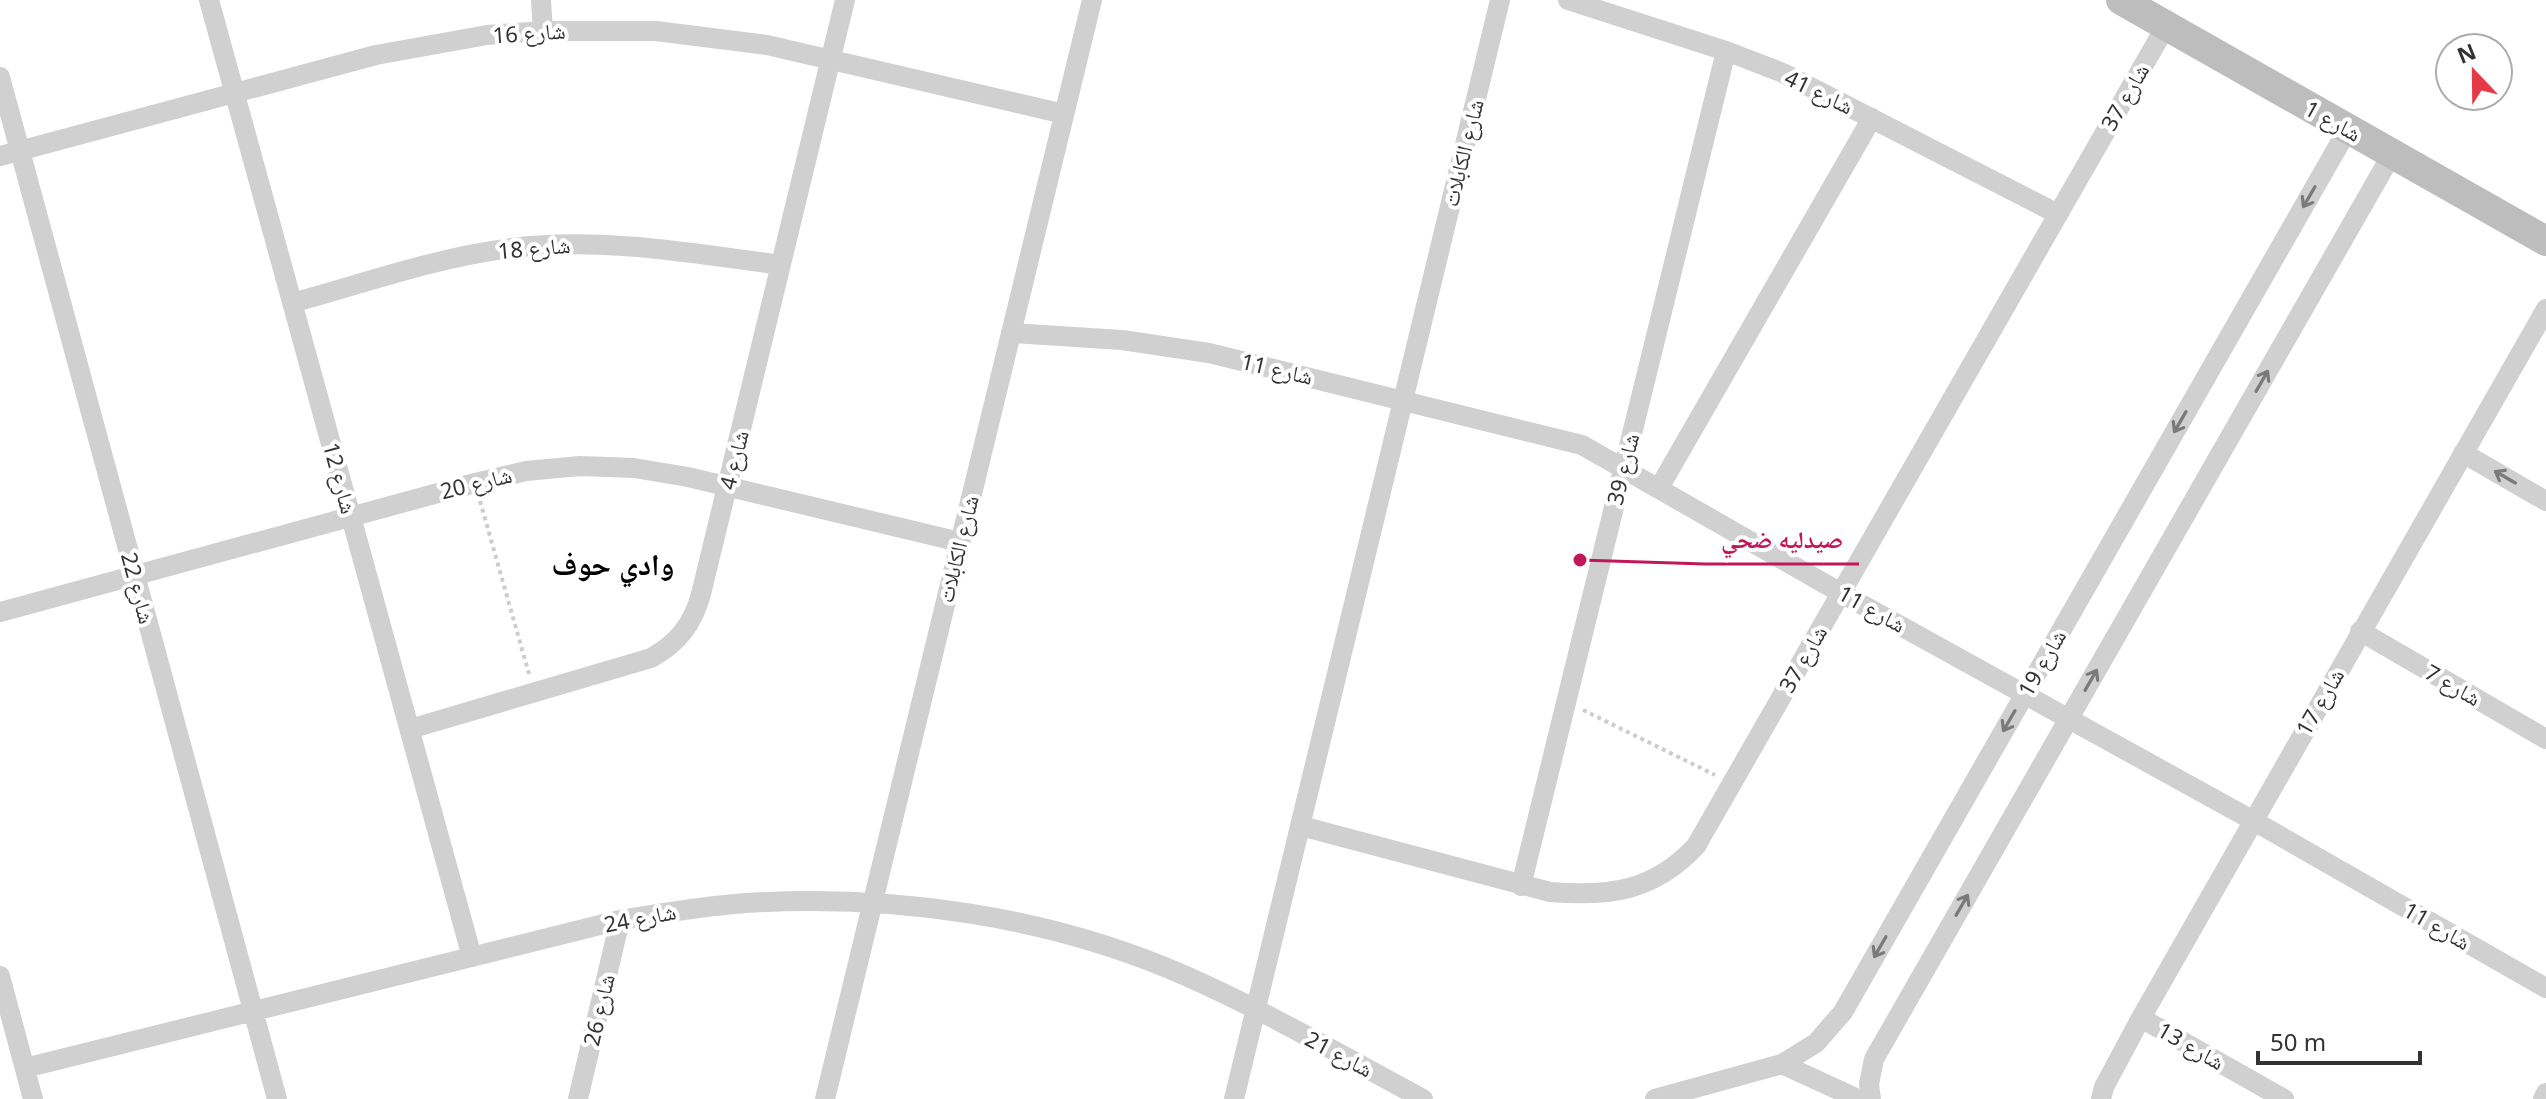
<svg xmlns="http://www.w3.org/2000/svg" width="2546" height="1099" viewBox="0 0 2546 1099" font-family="'Noto Sans','Noto Naskh Arabic',sans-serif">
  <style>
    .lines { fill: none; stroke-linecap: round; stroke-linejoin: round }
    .path { stroke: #cdcdcd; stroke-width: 4; stroke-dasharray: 4 4; stroke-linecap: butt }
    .street { stroke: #d0d0d0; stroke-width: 20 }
    .secondary { stroke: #bdbdbd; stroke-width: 30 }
    .oneway { stroke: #7a7a7a }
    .labels { text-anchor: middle; stroke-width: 8; stroke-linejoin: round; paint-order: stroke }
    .street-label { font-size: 22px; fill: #333; stroke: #fff }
    .district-label { font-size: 30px; font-weight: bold; fill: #000; stroke: #fff }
    .leader { fill: none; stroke: #c2185b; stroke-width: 3 }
    .callout-dot { fill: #c2185b; stroke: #fff; stroke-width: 3 }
    .callout-label { font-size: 24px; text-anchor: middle; font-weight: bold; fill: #c2185b; stroke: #fff; stroke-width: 8; stroke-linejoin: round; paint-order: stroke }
  </style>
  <rect width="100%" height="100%" fill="#fff"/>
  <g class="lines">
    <path class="path" d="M480,501l49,173
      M1583,710l132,65"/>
    <path class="street" d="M209,0l263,957
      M541,0l2,31
      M1568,0l158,51 57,22 275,141
      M0,77l277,1022
      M0,156l376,-101 111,-20 56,-4h113l111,14 297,69
      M292,303c73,-20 146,-46 220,-55 90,-11 180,5 269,17
      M1011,333l111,7 87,13 373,92 259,148 411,227 294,168
      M2463,453l83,48
      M1659,488l213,-370
      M0,612l475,-129 51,-12 54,-5 54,2 54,9 272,65
      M2360,631l186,108
      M410,729l241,-71c27,-15 42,-34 50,-64l144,-594
      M1301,826l249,66c60,5 104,-1 146,-46l470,-820
      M1521,886l205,-835
      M0,976l33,123
      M2141,1018l143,81
      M1782,1064l76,35
      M25,1068l595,-148c42,-7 84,-14 126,-17 148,-9 304,13 440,73 81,36 159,81 237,123
      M578,1099l42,-179
      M825,1099l267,-1099
      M1234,1099l266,-1099
      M1655,1099l127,-35 34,-21 27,-31 505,-883
      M1871,1099l-2,-15 5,-25 518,-905
      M2101,1099l3,-12 37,-69 405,-709
      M2543,1099l3,-6"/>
    <path class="secondary" d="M2121,0l425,241"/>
  </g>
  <defs><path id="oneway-shaft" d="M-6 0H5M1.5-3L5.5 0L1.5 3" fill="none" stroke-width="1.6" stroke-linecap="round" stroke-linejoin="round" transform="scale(2)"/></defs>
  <g class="oneway">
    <use href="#oneway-shaft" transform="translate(2309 197) rotate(120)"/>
    <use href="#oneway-shaft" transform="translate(2262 381) rotate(-60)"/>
    <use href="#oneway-shaft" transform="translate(2180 422) rotate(120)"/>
    <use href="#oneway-shaft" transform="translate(2505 477) rotate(-150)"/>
    <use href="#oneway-shaft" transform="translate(2091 680) rotate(-60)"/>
    <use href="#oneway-shaft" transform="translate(2009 721) rotate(120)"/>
    <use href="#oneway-shaft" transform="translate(1962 905) rotate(-60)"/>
    <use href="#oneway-shaft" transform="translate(1880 947) rotate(120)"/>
  </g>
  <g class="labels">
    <g class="street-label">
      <text transform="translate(529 33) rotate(-4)" y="8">شارع 16</text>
      <text transform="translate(1819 92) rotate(26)" y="8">شارع 41</text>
      <text transform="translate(2125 97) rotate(-60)" y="8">شارع 37</text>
      <text transform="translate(2333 121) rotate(29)" y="8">شارع 1</text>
      <text transform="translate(1463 153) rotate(-76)" y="8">شارع الكابلات</text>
      <text transform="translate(534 248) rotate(-5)" y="8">شارع 18</text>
      <text transform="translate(1277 369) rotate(13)" y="8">شارع 11</text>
      <text transform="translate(734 460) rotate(-76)" y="8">شارع 4</text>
      <text transform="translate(1623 469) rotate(-76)" y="8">شارع 39</text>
      <text transform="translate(340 478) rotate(75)" y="8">شارع 12</text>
      <text transform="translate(476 483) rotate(-14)" y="8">شارع 20</text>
      <text transform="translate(958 549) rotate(-76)" y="8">شارع الكابلات</text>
      <text transform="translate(138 588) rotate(75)" y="8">شارع 22</text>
      <text transform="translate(1872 609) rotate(29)" y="8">شارع 11</text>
      <text transform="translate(1803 659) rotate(-60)" y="8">شارع 37</text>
      <text transform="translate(2042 663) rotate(-60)" y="8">شارع 19</text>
      <text transform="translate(2453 685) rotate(30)" y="8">شارع 7</text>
      <text transform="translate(2320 702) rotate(-60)" y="8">شارع 17</text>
      <text transform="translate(640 918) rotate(-11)" y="8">شارع 24</text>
      <text transform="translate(2437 926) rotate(30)" y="8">شارع 11</text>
      <text transform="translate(599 1010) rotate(-77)" y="8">شارع 26</text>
      <text transform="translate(2191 1046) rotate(30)" y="8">شارع 13</text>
      <text transform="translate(1339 1054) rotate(28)" y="8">شارع 21</text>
    </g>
    <g class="district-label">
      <text x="613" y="575">وادي حوف</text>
    </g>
  </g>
  <path class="leader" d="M1580 560L1705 564H1859"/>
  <circle class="callout-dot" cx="1580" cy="560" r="8"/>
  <g class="callout-label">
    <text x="1782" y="548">صيدليه ضحي</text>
  </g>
  <g transform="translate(2474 72) rotate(338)"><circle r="38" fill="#ffffff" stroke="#adadad" stroke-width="2"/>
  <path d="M0-6L14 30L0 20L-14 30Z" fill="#e63946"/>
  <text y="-12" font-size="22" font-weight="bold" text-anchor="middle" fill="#333333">N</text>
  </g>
  <path d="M2258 1051v12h162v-12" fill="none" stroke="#333333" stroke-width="4"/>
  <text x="2270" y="1051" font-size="24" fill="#333333" stroke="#ffffff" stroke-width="6" paint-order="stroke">50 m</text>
</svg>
